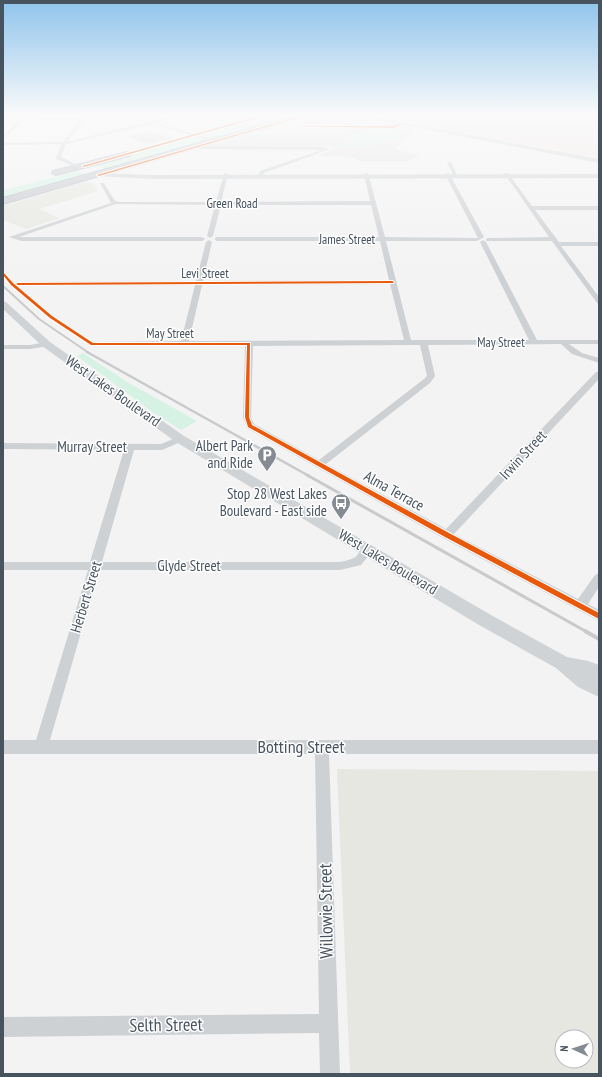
<svg xmlns="http://www.w3.org/2000/svg" width="602" height="1077" viewBox="0 0 602 1077" font-family="'PT Sans Narrow',sans-serif">
  <style>
    .commercial { fill: #e6e7e1; fill-rule: evenodd }
    .education { fill: #e4e4e5 }
    .medical { fill: #f1e6e4 }
    .green { fill: #d6f2e4 }
    .building { fill: #dadadc; stroke: #e4e4e5 }
    .lines { fill: none; stroke-linecap: round; stroke-linejoin: round }
    .trunk-casing { stroke: #b6bbc3; stroke-width: 2 }
    .minor { fill: #ced1d4; fill-rule: evenodd }
    .secondary { fill: #d0d3d5; fill-rule: evenodd }
    .trunk { fill: #c4c8cd; fill-rule: evenodd }
    .rail-far4 { stroke: #c8cacc; stroke-width: 1 }
    .rail-far3 { stroke: #c8cacc; stroke-width: 2 }
    .rail-far2 { stroke: #c8cacc; stroke-width: 2.5 }
    .rail-far1 { stroke: #c8cacc; stroke-width: 3 }
    .rail { stroke: #c8cacc; stroke-width: 4 }
    .cycleway-casing { stroke: #fff; stroke-width: 2 }
    .cycleway { fill: #e8590c; fill-rule: evenodd }
    .labels { text-anchor: middle; stroke-width: 3; stroke-linejoin: round; paint-order: stroke }
    .far-street-label { font-size: 13px; fill: #485360; stroke: #fff }
    .street-label { font-size: 15px; fill: #485360; stroke: #fff }
    .poi-label { font-size: 15px; fill: #485360; stroke: #fff; text-anchor: end }
    .near-street-label { font-size: 18px; fill: #485360; stroke: #fff }
  </style>
  <rect width="100%" height="100%" fill="#f3f3f3"/>
  <path class="commercial" d="M84,182l10,1 4,8 -59,18 20,9 -33,11 -23,-9v-14z
    M337,769l262,2v303h-249zM562,1037h24v24h-24z"/>
  <path class="education" d="M402,125l12,3 -18,20 1,2 22,5 -11,6h-50l-1,-2 -17,-3h-23l18,-7v-2h-129l43,-12h88l24,-8h36z"/>
  <path class="medical" d="M427,116h166l3,3 3,7v32l-188,-35z"/>
  <path class="green" d="M268,116h26l-79,23 -13,-4z
    M369,128l32,1 -5,11 -25,5v2h-30l-1,-3 10,-1 -1,-7z
    M195,136l16,4 -105,31 -4,-3h1l-11,-3z
    M78,171l9,4 -84,24v-9z
    M83,353l46,30 68,38 -16,9 -30,-19 -74,-55z"/>
  <path class="building" d="M149,132l23,6 -23,6 -22,-7z"/>
  <g class="lines">
    <defs>
      <path id="trunk" d="M295,116h11l-303,88v-6z
        M127,152l4,2 -1,2 -74,19 -4,-2 1,-2z"/>
    </defs>
    <use href="#trunk" class="trunk-casing"/>
    <path class="minor" d="M24,116l58,3v4l-15,19 105,-26h8l-24,7 63,18 -4,1 -63,-18 -86,20 -5,13 19,9 -2,2 -22,-9 5,-15 -58,1v-2l60,-1 16,-21 -53,-2 -23,19v-3z
      M404,122l1,2 -12,4 -125,-2 2,-1 123,1z
      M594,122l5,1v2l-5,-1z
      M194,146l126,1 10,2 -66,24 -4,5 -2,-1 2,-6 62,-21 -120,-1 -10,-1z
      M447,162h4l6,13h-4z
      M226,173l2,1 -7,28 149,-1 -6,-27 4,-1 17,64 93,1 -33,-64 4,-1 35,64 -7,4h-91l25,99h118l-49,-98 3,-2 3,2 51,98h62v4h-30l13,9 17,5v5l-27,-9 -11,-10 -133,1 7,31 -5,7 -104,81 120,65 150,-157h3v7l-145,155 124,65 17,-24 4,-2v14l-11,17 11,6v11l-156,-83 -196,-110 -4,-11 2,-71h-153l-4,-2 4,-2 89,-1 14,-56 -177,1 -3,-2 3,-2 178,-1 10,-39 3,-2 3,2 -9,39 186,-1 -9,-39h-163l-3,-2 3,-2h162l-8,-32h-150l-8,31 -3,2 -3,-2 8,-31 -99,-1 -97,33h183l3,2 -3,2h-180l-13,-4 102,-34 -11,-20h4l11,18 5,1h96l8,-28zM390,284l14,56 -215,1 13,-56zM420,345l7,31 -3,3 -105,81 -65,-36 -3,-7 2,-71z
      M504,173h4l24,33h67v4h-64l24,32h40v4h-38l38,51v7l-2,-1 -45,-62h-66v-2l2,-1 61,-1z
      M46,342l4,2 -1,2 -19,3h-27v-4h27z
      M180,436l3,1 2,2 -2,2 -21,9h-28l-32,112h238c4,-1 10,-2 14,-4 7,-4 7,-15 18,-12l2,3 -13,16 -21,5h-241l-49,170h549v14h-270l11,320h-20l-1,-41 -316,4v-20l316,-3 -4,-260h-312v-14h33l52,-170h-85v-8h87l34,-112 -121,-1v-6l158,1z"/>
    <path class="secondary" d="M358,116h12l229,43v4z
      M98,173l55,2 446,-1v4l-446,1 -57,-3 -1,-1z
      M3,301l3,1 44,40 134,94 307,179 76,42 21,4 11,4v32l-21,-10 -22,-19 -77,-43 -303,-183 -134,-96 -39,-37z"/>
    <use href="#trunk" class="trunk"/>
    <path class="rail-far4" d="M3,128l11,-12"/>
    <path class="rail-far3" d="M3,286l36,33 50,34"/>
    <path class="rail-far2" d="M87,352l222,124"/>
    <path class="rail-far1" d="M307,475l280,157"/>
    <path class="rail" d="M585,631l14,8"/>
    <defs>
      <path id="cycleway" d="M259,116h5l-180,51 -2,-1z
        M300,116h4l-205,60 -2,-1z
        M403,123h2l-12,5 -115,-2h115z
        M3,272l10,11 39,33 41,27h157l-1,74 3,8 197,108 150,80v6l-154,-82 -197,-110 -3,-10 2,-72h-156l-41,-27 -39,-33 -8,-10z
        M392,281l2,1 -1,1 -375,2 -2,-1 2,-1z"/>
    </defs>
    <use href="#cycleway" class="cycleway-casing"/>
    <use href="#cycleway" class="cycleway"/>
  </g>
  <linearGradient id="sky" x2="0" y2="1"><stop stop-color="#8fc4ec"/><stop offset="0.43" stop-color="#fafafa"/><stop offset="1" stop-color="#fafafa" stop-opacity="0"/></linearGradient>
  <rect width="602" height="267" fill="url(#sky)"/>
  <defs>
    <symbol id="parking-pin" viewBox="-11 -11 22 30"><path d="M0 17L-7.5 6A9.5 9.5 0 1 1 7.5 6Z" fill="#848b93" stroke="#fff"/><path d="M-3.5-5.5H1a3.5 3.5 0 0 1 0 7H-1V5.5H-3.5ZM-1-3.4V-.6H.8a1.4 1.4 0 0 0 0-2.8Z" fill="#fff"/></symbol>
    <symbol id="bus-pin" viewBox="-11 -11 22 30"><path d="M0 17L-7.5 6A9.5 9.5 0 1 1 7.5 6Z" fill="#848b93" stroke="#fff"/><path d="M-5-6H5V4H4V6H2V4H-2V6H-4V4H-5ZM-3.5-4V0h7V-4ZM-3.5 1.2v1.5H-2V1.2ZM2 1.2v1.5H3.5V1.2Z" fill="#fff"/></symbol>
  </defs>
  <g fill-rule="evenodd">
    <use href="#parking-pin" x="256" y="444" width="22" height="30"/>
    <use href="#bus-pin" x="330" y="492" width="22" height="30"/>
  </g>
  <g class="labels">
    <g class="far-street-label">
      <text x="232" y="208">Green Road</text>
      <text x="347" y="244">James Street</text>
      <text x="205" y="278">Levi Street</text>
      <text x="170" y="338">May Street</text>
      <text x="501" y="347">May Street</text>
    </g>
    <g class="street-label">
      <text transform="translate(113 391) rotate(35)" y="5">West Lakes Boulevard</text>
      <text x="92" y="452">Murray Street</text>
      <text transform="translate(523 455) rotate(-47)" y="5">Irwin Street</text>
      <text transform="translate(394 491) rotate(29)" y="5">Alma Terrace</text>
      <text transform="translate(388 562) rotate(31)" y="5">West Lakes Boulevard</text>
      <text x="189" y="571">Glyde Street</text>
      <text transform="translate(86 597) rotate(-73)" y="5">Herbert Street</text>
    </g>
    <g class="poi-label">
      <text x="253" y="451">Albert Park<tspan x="253" dy="17">and Ride</tspan></text>
      <text x="327" y="499">Stop 28 West Lakes<tspan x="327" dy="17">Boulevard - East side</tspan></text>
    </g>
    <g class="near-street-label">
      <text x="301" y="753">Botting Street</text>
      <text transform="translate(326 911) rotate(-91)" y="6">Willowie Street</text>
      <text transform="translate(166 1025) rotate(-1)" y="6">Selth Street</text>
    </g>
  </g>
  <rect width="602" height="1077" fill="none" stroke="#485360" stroke-width="8"/>
  <g transform="translate(574 1049) rotate(273)"><circle r="19" fill="#ffffff" stroke="#b6babf"/>
  <path d="M0-3L7 15L0 10L-7 15Z" fill="#848b93"/>
  <text y="-6" font-size="11" font-weight="bold" text-anchor="middle" fill="#485360">N</text>
  </g>
</svg>
